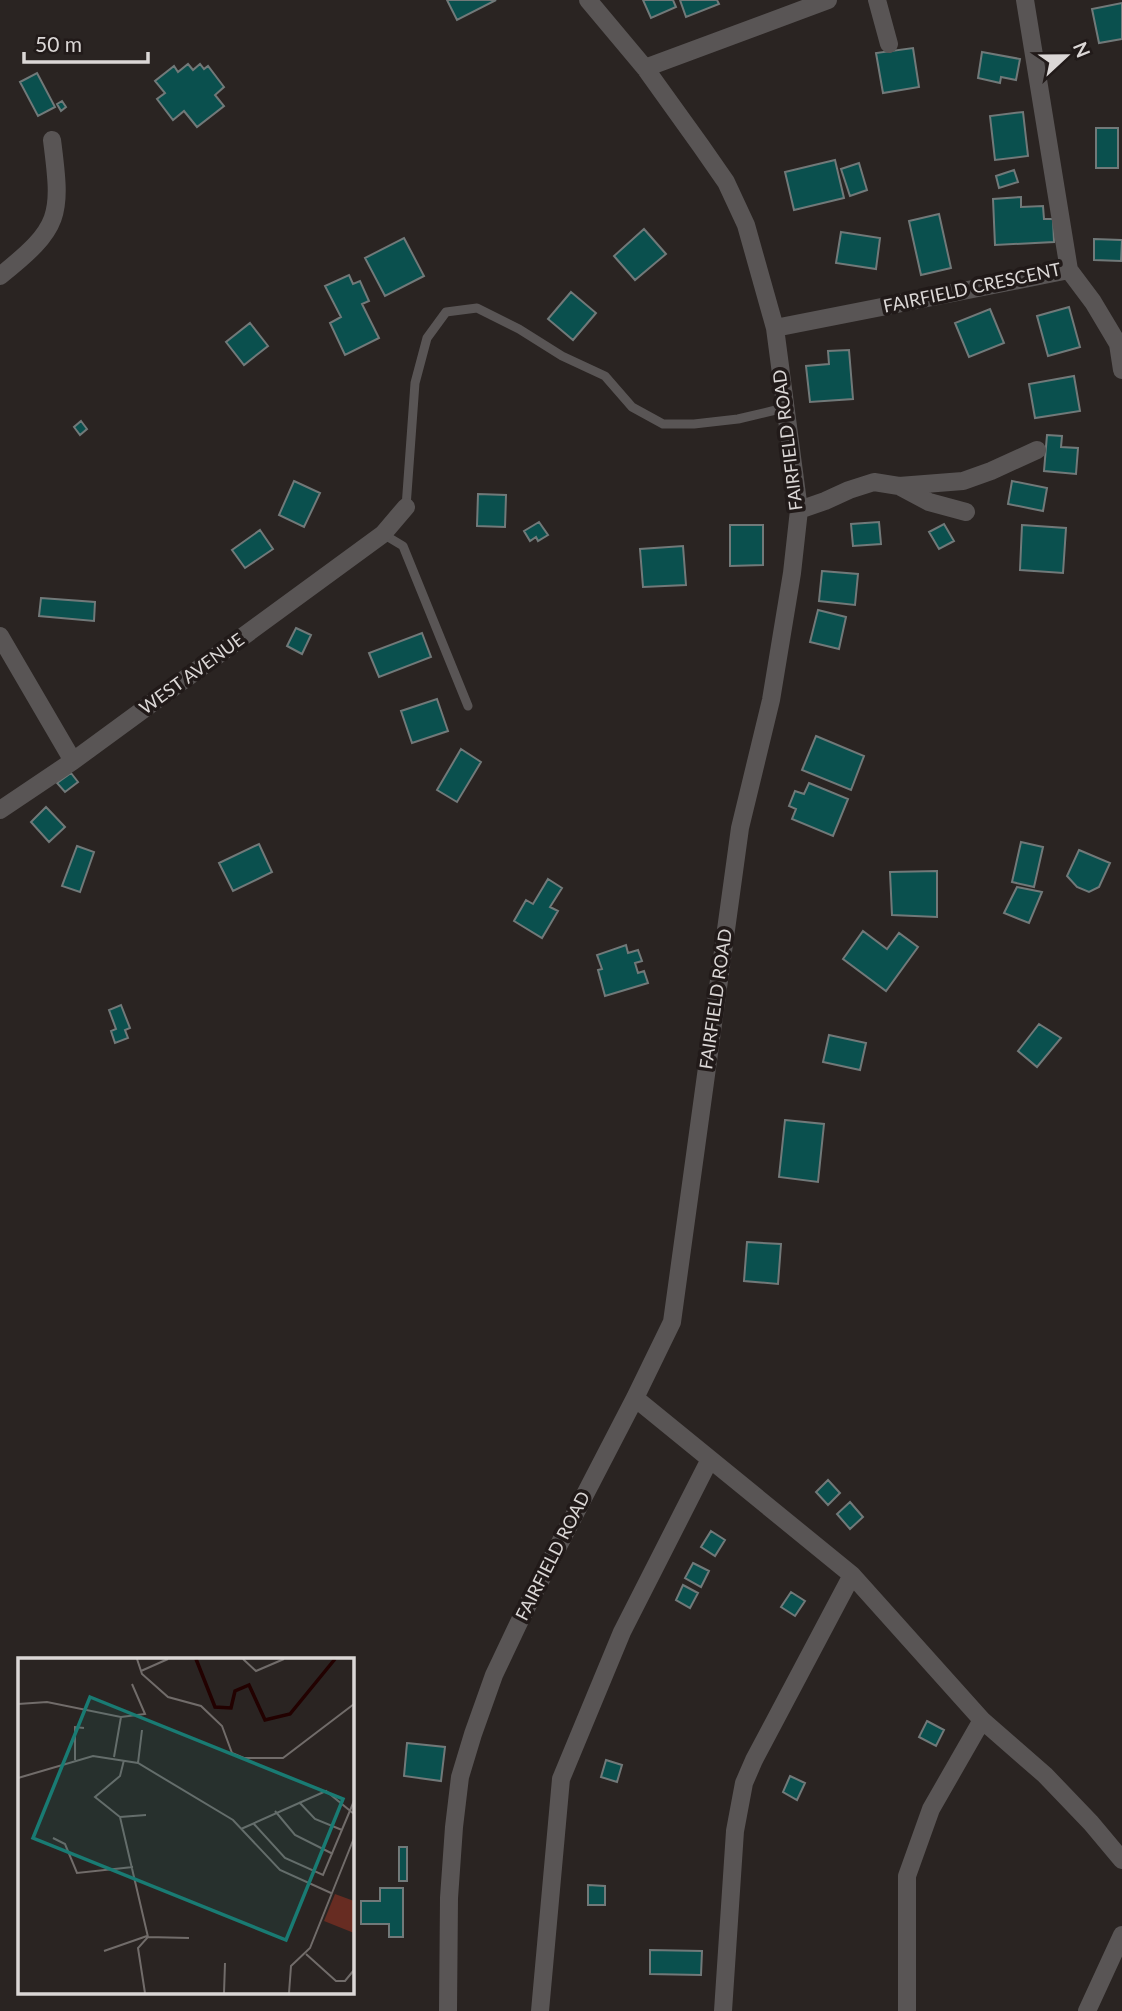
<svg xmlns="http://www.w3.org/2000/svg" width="1122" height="2011" viewBox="0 0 1122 2011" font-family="Lato,sans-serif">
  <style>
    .building { fill: #0a504e; stroke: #717979; stroke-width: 2 }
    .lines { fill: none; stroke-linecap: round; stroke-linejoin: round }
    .lane { stroke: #595555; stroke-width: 9 }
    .street { stroke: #595555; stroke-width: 18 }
    .labels { text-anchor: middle; stroke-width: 7; stroke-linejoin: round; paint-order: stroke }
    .street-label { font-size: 18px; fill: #dbd7d6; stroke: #211a19 }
    .inset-river { fill: none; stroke: #220100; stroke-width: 3.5 }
    .inset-road { fill: none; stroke: #716c6a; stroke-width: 2 }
    .view { fill: #197b73; fill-opacity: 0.15; stroke: #197b73; stroke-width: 3.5 }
    .inset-edge { fill: none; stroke: #dbd7d6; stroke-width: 3.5 }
  </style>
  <rect width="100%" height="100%" fill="#2a2422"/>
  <path class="building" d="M447,0h49l-39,20z
    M643,0h30l3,7 -25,11z
    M680,0h37l2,4 -33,13z
    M1122,3v36l-23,4 -7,-34z
    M913,48l6,39 -36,6 -7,-40z
    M982,52l38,7 -4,21 -15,-3 -1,6 -22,-5z
    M188,64l5,6 7,-6 4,5 4,-3 16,21 -9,8 9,11 -27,21 -13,-16 -11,9 -16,-21 8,-6 -10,-12 19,-15 4,6z
    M37,73l18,34 -17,9 -18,-34z
    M62,101l4,6 -5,4 -4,-7z
    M1023,112l5,44 -33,4 -5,-44z
    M1096,128h22v40h-22z
    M835,160l9,38 -50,12 -9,-38z
    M859,163l8,27 -17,6 -9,-27z
    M1014,170l4,12 -19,6 -3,-12z
    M1021,197v10l22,-1 1,13h9l1,23 -59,3 -2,-46z
    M939,214l12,54 -30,7 -12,-54z
    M644,229l22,25 -31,26 -21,-24z
    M841,232l39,6 -4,31 -40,-6z
    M404,238l20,38 -39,20 -20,-38z
    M1094,239l28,1 -1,21 -27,-1z
    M349,275l4,9 7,-3 9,20 -7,3 17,34 -34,17 -15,-32 11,-6 -16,-31z
    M571,292l25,21 -23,27 -25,-21z
    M1069,307l11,40 -32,9 -11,-40z
    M990,309l14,34 -35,14 -14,-34z
    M250,323l18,23 -24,19 -18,-23z
    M849,350l4,49 -43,3 -4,-36 23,-2 -1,-13z
    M1074,376l6,35 -45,7 -6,-34z
    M81,421l6,8 -7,6 -6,-8z
    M1047,435l15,1 -1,11 17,1 -2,26 -32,-3z
    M294,481l26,12 -16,34 -25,-12z
    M1012,481l35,7 -4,23 -35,-7z
    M478,494l28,1 -1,32 -28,-1z
    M539,522l9,13 -10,6 -2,-4 -6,4 -6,-10z
    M879,522l2,22 -28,2 -2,-22z
    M944,524l10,17 -15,8 -10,-17z
    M730,525h33v40l-33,1z
    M1022,525l44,3 -3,45 -43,-3z
    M260,530l13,19 -28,19 -13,-18z
    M683,546l3,39 -43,2 -3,-38z
    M822,571l36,3 -3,31 -36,-4z
    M41,598l54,4 -1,19 -55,-5z
    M818,610l28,7 -7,32 -29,-7z
    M296,628l15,7 -9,19 -15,-8z
    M422,633l9,24 -52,20 -10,-24z
    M437,699l11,32 -36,12 -11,-32z
    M816,736l48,20 -13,34 -49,-20z
    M461,749l20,13 -24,40 -20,-12z
    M71,773l7,9 -13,10 -8,-9z
    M809,783l39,16 -15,37 -41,-17 4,-10 -7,-3 6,-15 9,3z
    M46,807l19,20 -16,15 -18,-20z
    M1021,842l22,5 -9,40 -22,-5z
    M259,844l13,28 -39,19 -14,-28z
    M77,846l17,6 -14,40 -18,-6z
    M1079,850l31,13 -11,24 -10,5 -12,-5 -10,-11z
    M937,871v46l-45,-2 -2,-43z
    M548,879l14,9 -12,19 8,4 -16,27 -28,-17 12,-21 7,4z
    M1017,887l25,5 -13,31 -25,-10z
    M863,931l24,18 12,-16 19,14 -32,44 -43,-32z
    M626,945l2,8 10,-3 4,11 -7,2 3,10 6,-2 4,12 -43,13 -7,-26 4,-1 -5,-14z
    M121,1005l9,23 -5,2 3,8 -13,5 -4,-12 5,-2 -7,-19z
    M1039,1024l22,14 -24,29 -19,-16z
    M829,1035l37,8 -6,27 -37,-8z
    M785,1120l39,4 -6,58 -39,-5z
    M747,1242l34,2 -3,40 -34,-3z
    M828,1480l12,13 -12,12 -12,-13z
    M850,1502l13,15 -13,12 -13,-15z
    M711,1531l14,9 -10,16 -14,-9z
    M693,1563l16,8 -8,16 -16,-9z
    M683,1585l15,8 -8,15 -14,-8z
    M791,1592l14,9 -10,15 -14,-9z
    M927,1721l17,9 -8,16 -17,-9z
    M407,1743l38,4 -4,34 -37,-5z
    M606,1760l16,5 -5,17 -16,-5z
    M790,1776l15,7 -8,17 -14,-8z
    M399,1847h8v34h-8z
    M588,1885l17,1v19h-17z
    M380,1888h23v49h-14v-13h-28v-23h19z
    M650,1950l52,1 -1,24 -51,-1z"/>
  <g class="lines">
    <path class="lane" d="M406,507l9,-124 12,-45 19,-26 31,-4 42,21 43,27 43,20 27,31 31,17h31l44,-5 46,-11
      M383,534l20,12 65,160"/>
    <path class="street" d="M877,0l12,44
      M645,68l183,-68
      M1069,270l24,32 25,42 4,26
      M0,276c61,-49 62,-59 52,-136
      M775,328l294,-58 -44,-270
      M899,486l30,16 37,10
      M799,510l26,-9 24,-11 25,-8 25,4 64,-5 28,-10 46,-21
      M0,636l73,125
      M0,810l73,-49 310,-227 23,-27
      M635,1398l217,177 130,145 63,55 46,48 31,37
      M448,2011l1,-113 5,-71 6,-50 13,-43 21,-59 28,-59 113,-218 37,-76 68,-494 31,-128 21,-127 7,-63 -24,-182 -29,-103 -20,-43 -25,-36 -56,-78 -57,-68
      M540,2011l21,-232 61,-147 88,-173
      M723,2011l12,-180 9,-48 10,-23 98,-185
      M907,2011v-135l24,-67 51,-89
      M1087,2011l35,-76"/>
  </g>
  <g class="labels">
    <g class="street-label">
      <text transform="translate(972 288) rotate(-12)" y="6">FAIRFIELD CRESCENT</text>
      <text transform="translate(788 440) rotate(-97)" y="6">FAIRFIELD ROAD</text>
      <text transform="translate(192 674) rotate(-36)" y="6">WEST AVENUE</text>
      <text transform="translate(716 999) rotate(-82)" y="6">FAIRFIELD ROAD</text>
      <text transform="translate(553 1556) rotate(-63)" y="6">FAIRFIELD ROAD</text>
    </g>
  </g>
  <g transform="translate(18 1658)">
    <rect width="336" height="336" fill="#2a2422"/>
    <path d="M317,236l19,7v32l-30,-12z" fill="#672c22"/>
    <path class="inset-river" d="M178,1l19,48 16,1 4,-17 14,-6 16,35 25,-6 45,-55"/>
    <path class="inset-road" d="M119,1l5,15 26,23 33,9 21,20 10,27 12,5h39l71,-54M225,1l13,12 28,-12M123,13l27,-12M0,46l29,-2 74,15 -7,40M103,59l24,-3 -13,-30M57,102v-33l9,1M106,102l-4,16 -25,21 25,20 28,120 -10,11 7,45M120,105l4,-33M0,120l75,-22 45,7 95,57 47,50 51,23M281,144l16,17 27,11M257,153l20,24 38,19M102,159l26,-2M235,165l32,35 38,17 31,-74M223,171l85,-38 28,23M35,180l12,6 12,29 56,-6M130,279l41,1M86,293l43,-15M288,296l30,27h9l9,-11M206,335l1,-30M271,335l2,-27 19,-18 44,-110"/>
    <path class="view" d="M72,39l253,102 -57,141 -253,-102z"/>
    <rect width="336" height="336" class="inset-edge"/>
  </g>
  <g transform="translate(1066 56) rotate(68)" stroke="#211a19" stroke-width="5" paint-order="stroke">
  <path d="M0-5L12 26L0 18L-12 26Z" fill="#dbd7d6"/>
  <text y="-10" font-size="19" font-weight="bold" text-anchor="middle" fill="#dbd7d6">N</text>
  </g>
  <path d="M24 52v10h124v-10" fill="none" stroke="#dbd7d6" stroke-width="3.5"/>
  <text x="35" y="52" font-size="21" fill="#dbd7d6" stroke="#211a19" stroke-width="5" paint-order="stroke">50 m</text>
</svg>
